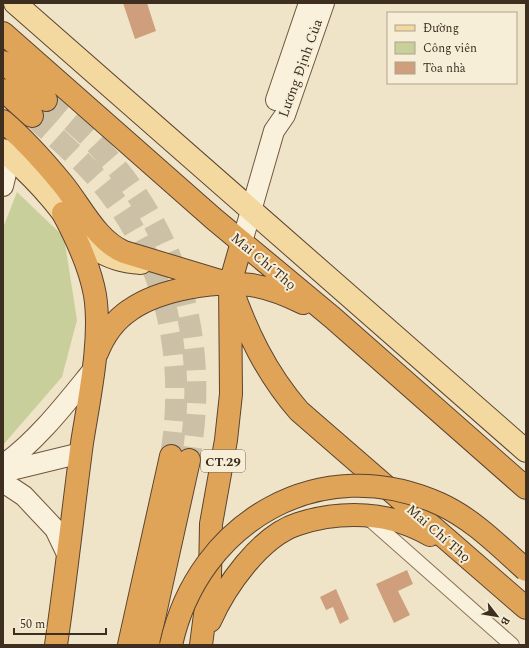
<svg xmlns="http://www.w3.org/2000/svg" width="529" height="648" viewBox="0 0 529 648" font-family="Spectral,serif">
  <style>
    .green { fill: #c9cf9b }
    .building { fill: #cf9f7d }
    .lines { fill: none; stroke-linecap: round; stroke-linejoin: round }
    .highway-tunnel { stroke: #ccc0a6; stroke-width: 22; stroke-dasharray: 22 11; stroke-linecap: butt }
    .street-casing { stroke: #8d765c; stroke-width: 16 }
    .secondary-casing { stroke: #6f573f; stroke-width: 22 }
    .primary-casing { stroke: #5b4430; stroke-width: 24 }
    .highway-casing { stroke: #5b4430; stroke-width: 24 }
    .street { stroke: #faf1dc; stroke-width: 14 }
    .secondary { stroke: #faf1dc; stroke-width: 20 }
    .primary { stroke: #f3d9a0; stroke-width: 22 }
    .highway { stroke: #e0a458; stroke-width: 22 }
    .highway-bridge-casing { stroke: #5b4430; stroke-width: 24; stroke-linecap: butt }
    .highway-bridge { stroke: #e0a458; stroke-width: 22 }
    .labels { text-anchor: middle; stroke-width: 4; stroke-linejoin: round; paint-order: stroke }
    .shield { fill: #f7eed8; stroke: #756857; stroke-width: 1 }
    .shield-label { font-size: 13px; font-weight: bold; fill: #3d2e20 }
    .street-label { font-size: 14px; fill: #3d2e20; stroke: #f7eed8 }
  </style>
  <rect width="100%" height="100%" fill="#f0e4c8"/>
  <path class="green" d="M17,192l47,45 13,83 -15,57 -59,68v-217z"/>
  <path class="building" d="M123,3h24l9,28 -21,8z
    M407,570l6,14 -15,7 12,24 -16,8 -18,-39z
    M336,589l13,30 -9,5 -7,-17 -7,3 -6,-13z"/>
  <g class="lines">
    <path class="highway-tunnel" d="M46,100c20,17 41,33 58,53 78,86 105,193 85,307
      M32,116c24,22 49,43 70,68 65,78 85,174 69,272"/>
    <defs>
      <path id="street" d="M365,515l147,130"/>
      <path id="secondary" d="M276,100l33,-97
        M3,186l7,-29
        M242,242l32,-111 11,-16 39,-112
        M3,465c35,-25 63,-62 90,-95
        M3,472l78,-19
        M3,482l21,14 31,33 12,25"/>
      <path id="primary" d="M15,3l511,448
        M3,150c17,15 33,30 48,48 29,34 39,62 90,65"/>
      <path id="highway" d="M3,33l211,186 119,99 193,170
        M3,62l43,38
        M3,90l29,26
        M3,121c21,18 41,40 59,62 19,23 34,57 62,69l106,32
        M230,284c16,47 36,89 69,127l227,197
        M97,353c7,-18 18,-33 33,-43 30,-21 86,-30 121,-25 19,3 36,10 52,18
        M210,621c15,-34 50,-85 88,-97 18,-6 37,-9 56,-9 28,0 52,6 76,20
        M56,645c10,-67 17,-135 26,-202 7,-45 20,-103 13,-148 -5,-28 -18,-56 -32,-82
        M129,645l42,-189
        M148,645l41,-185
        M201,645l9,-69 1,-52 15,-84 5,-46 -1,-110 12,-42"/>
    </defs>
    <use href="#street" class="street-casing"/>
    <use href="#secondary" class="secondary-casing"/>
    <use href="#primary" class="primary-casing"/>
    <use href="#highway" class="highway-casing"/>
    <use href="#street" class="street"/>
    <use href="#secondary" class="secondary"/>
    <use href="#primary" class="primary"/>
    <use href="#highway" class="highway"/>
    <defs>
      <path id="highway-bridge" d="M171,645c27,-124 150,-195 269,-141 33,15 59,42 86,66"/>
    </defs>
    <use href="#highway-bridge" class="highway-bridge-casing"/>
    <use href="#highway-bridge" class="highway-bridge"/>
  </g>
  <g class="labels">
    <rect class="shield" x="201" y="450" width="44" height="22" rx="3"/>
    <g class="shield-label">
      <text x="223" y="466">CT.29</text>
    </g>
    <g class="street-label">
      <text transform="translate(300 68) rotate(-70)" y="5">Lương Định Của</text>
      <text transform="translate(264 261) rotate(40)" y="5">Mai Chí Thọ</text>
      <text transform="translate(439 533) rotate(41)" y="5">Mai Chí Thọ</text>
    </g>
  </g>
  <rect width="529" height="648" fill="none" stroke="#3d2e20" stroke-width="8"/>
  <rect x="387" y="12" width="130" height="72" fill="#f7eed8" stroke="#ada18e"/>
  <rect x="395" y="25" width="20" height="6" fill="#f3d9a0" stroke="#ada18e"/>
  <text x="423" y="32" font-size="12" fill="#3d2e20">Đường</text>
  <rect x="395" y="42" width="20" height="12" fill="#c9cf9b" stroke="#ada18e"/>
  <text x="423" y="52" font-size="12" fill="#3d2e20">Công viên</text>
  <rect x="395" y="62" width="20" height="12" fill="#cf9f7d" stroke="#ada18e"/>
  <text x="423" y="72" font-size="12" fill="#3d2e20">Tòa nhà</text>
  <g transform="translate(497 616) rotate(121)" stroke="#f7eed8" stroke-width="3" paint-order="stroke">
  <path d="M0-3L7 15L0 10L-7 15Z" fill="#3d2e20"/>
  <text y="-6" font-size="11" font-weight="bold" text-anchor="middle" fill="#3d2e20">B</text>
  </g>
  <path d="M14 628v6h92v-6" fill="none" stroke="#3d2e20" stroke-width="2"/>
  <text x="20" y="628" font-size="12" fill="#3d2e20" stroke="#f7eed8" stroke-width="3" paint-order="stroke">50 m</text>
</svg>
